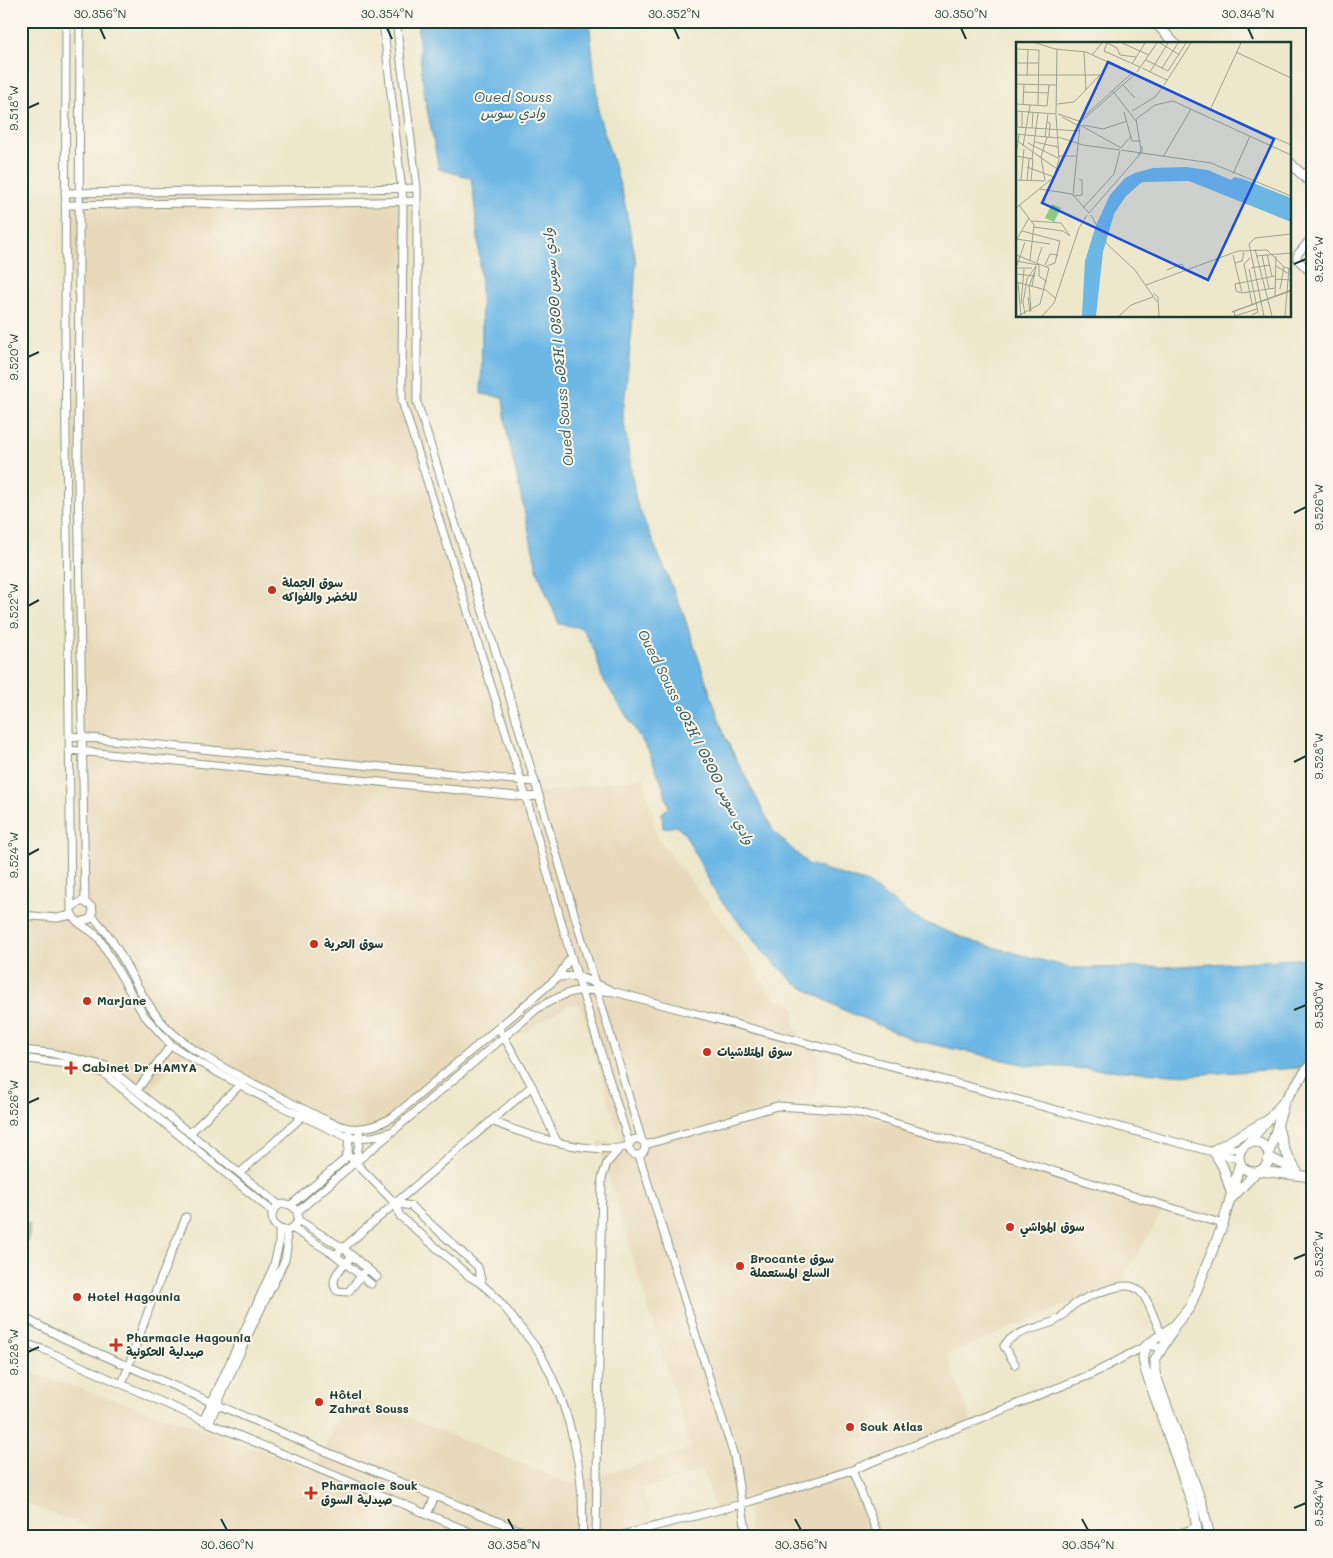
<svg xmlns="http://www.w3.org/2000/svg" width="1333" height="1558" viewBox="0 0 1333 1558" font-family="Mali,'Playpen Sans Arabic','Noto Sans Tifinagh',sans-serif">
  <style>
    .built { fill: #e8d9ba }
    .green { fill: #8bca81; stroke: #55845a }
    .water { fill: #6db7e5; stroke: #467a8c }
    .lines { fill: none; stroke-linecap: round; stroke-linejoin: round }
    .minor-casing { stroke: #869280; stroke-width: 9 }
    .tertiary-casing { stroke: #869280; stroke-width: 11 }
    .minor { stroke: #fff; stroke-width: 7 }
    .tertiary { stroke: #fff; stroke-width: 9 }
    .ticks { fill: none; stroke: #1f3d34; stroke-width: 2 }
    .poi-dot { fill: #c8321e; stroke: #fbf7ec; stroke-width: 2 }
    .labels { text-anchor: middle; stroke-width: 4; stroke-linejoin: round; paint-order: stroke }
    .poi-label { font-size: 12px; font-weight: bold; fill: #1f3d34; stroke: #fbf7ec; text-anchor: start }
    .water-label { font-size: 14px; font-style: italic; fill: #325c60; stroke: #fbf7ec }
    .inset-road { fill: none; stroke: #9ba38f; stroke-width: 1 }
    .view { fill: #1d4ed8; fill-opacity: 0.15; stroke: #1d4ed8; stroke-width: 2.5 }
    .inset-edge { fill: none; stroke: #1f3d34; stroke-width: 2.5 }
    .neatline { fill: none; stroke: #1f3d34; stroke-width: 2 }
    .ticks-label { font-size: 12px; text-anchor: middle; fill: #1f3d34 }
  </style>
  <rect width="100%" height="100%" fill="#fbf7ec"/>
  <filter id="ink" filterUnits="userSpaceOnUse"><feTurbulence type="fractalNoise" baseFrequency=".02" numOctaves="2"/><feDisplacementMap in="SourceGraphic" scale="10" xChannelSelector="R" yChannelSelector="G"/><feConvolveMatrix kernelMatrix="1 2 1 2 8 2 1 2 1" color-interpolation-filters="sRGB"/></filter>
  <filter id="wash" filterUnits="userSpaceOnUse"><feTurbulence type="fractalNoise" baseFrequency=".0096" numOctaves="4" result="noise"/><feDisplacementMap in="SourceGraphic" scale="20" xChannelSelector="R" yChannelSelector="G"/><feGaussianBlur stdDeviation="1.12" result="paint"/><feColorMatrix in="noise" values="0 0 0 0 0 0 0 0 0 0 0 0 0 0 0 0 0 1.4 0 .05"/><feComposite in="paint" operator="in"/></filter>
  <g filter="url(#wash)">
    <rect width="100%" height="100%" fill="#ede7cb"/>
    <path class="built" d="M72,194h339l3,210 115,390 115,-17 13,60 77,100 41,62 19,7v21l24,30 -2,44 349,106 -44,75 -174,73 24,66 -116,47 26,69h-131l-3,-38 -31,11 -14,-39 -59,18 10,34 -47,14h-490l-95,-35v-133l184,61 110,42 31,-79 225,91 120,-35 -93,-307h23l-41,-139 -12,2 -88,54 -88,68 -35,12 -173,-86 -40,45 -41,-32 -82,-17v-141l67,9 -12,-26z"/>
    <path class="green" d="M21,1222l9,3 -2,16h-6l1,57 -2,-3z
      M1307,1397h5v83h-4z"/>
    <path class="water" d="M417,21h172l10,95 24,79 13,66 -4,68 -9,86 13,86 47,112 42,124 49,95 34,32 62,20 44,34 60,24 97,26 91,-1 150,-9v109l-122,8 -163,-10 -113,-25 -73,-31 -46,-26 -32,-31 -47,-58 -31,-60 -9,-8 -13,2 -1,-15 7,-6 -8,-26 -13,-31 -46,-73 -7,-25 -13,-24 -23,-4 -21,-51 -31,-141 -4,-35 -22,-3c2,-73 1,-144 -10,-216l-32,-9 -15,-76z"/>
  </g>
  <g filter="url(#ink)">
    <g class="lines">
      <defs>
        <path id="minor" d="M66,21l-1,318 6,572c2,12 20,18 28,27l44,76 28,31 20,13 79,43 79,37 23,-1 21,-6 145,-123c35,-20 38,-19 77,-16l624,167
          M80,21l-2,459 7,421
          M383,21l20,180 -1,200 124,396 45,159 58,187
          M396,21l21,167v214l89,283 136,456
          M1303,176l9,-9
          M65,193l352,-5
          M65,205l129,-2 54,2 169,-4
          M1312,237l-15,18v4l15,15
          M69,736l466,46
          M69,750l457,47 13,-1
          M72,907l10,-6 10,6 1,4 -3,8 -9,3
          M21,915l36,3 15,-3
          M92,916c30,29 41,72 68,104 29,35 94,63 134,84 17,8 37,21 56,24 15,2 31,-4 43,-11l165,-140 19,-1 34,14
          M558,977l13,-21
          M21,1050l30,3 55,13 173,139
          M21,1058l53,7 29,8 170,139
          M532,1086l25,56
          M137,1090l34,-45
          M492,1121c35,15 99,35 137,25
          M191,1132l52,-50
          M629 1147a8 8 0 1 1 16 0a8 8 0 1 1-16 0Z
          M645,1145l132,-39 77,5 129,38 240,75
          M1217,1150l25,-2
          M347,1154l48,49 5,13 70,61c21,11 34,29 48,48 8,10 17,20 23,30 30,54 45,121 41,182
          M639,1155l95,301 13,81
          M356,1162l34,-28
          M240,1173l64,-58
          M395,1203l16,3 67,61 4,16
          M272 1217a13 13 0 1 1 26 0a13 13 0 1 1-26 0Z
          M291,1205l53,-45 4,-9 1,-17
          M297,1212l58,-50 4,-18v-16
          M298,1220l45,28 34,29
          M292,1228l43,27 36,29
          M335,1255l197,-169 -31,-54
          M352,1256c-8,10 -25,22 -15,35l11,1 19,-23
          M21,1316l42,22 266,115 207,84
          M21,1342l24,8 164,73 273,114
          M1015,1364l-11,-18c10,-16 34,-17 51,-25 9,-4 12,-12 20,-17 11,-7 46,-22 58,-17 18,7 20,38 32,51
          M122,1384l32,-89 32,-78
          M203,1421l70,-153 6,-24v-15
          M209,1423l40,-90 36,-73 2,-12 -1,-18
          M852,1470l27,67
          M427,1515l8,-19
          M644,1529l3,8
          M596,1537l6,-359 5,-15 13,-15
          M614,1537l128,-33 110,-34 240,-96 55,-29 15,3
          M1170,1537l27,-10"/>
        <path id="tertiary" d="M1154,21l21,23
          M1289,162l23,22
          M1278,1128l6,21 12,21
          M1239 1157a15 15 0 1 1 30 0a15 15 0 1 1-30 0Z
          M1248,1143l37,-43 27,-38
          M1214,1150l50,-28
          M1214,1152l9,15 8,25
          M1269,1153l16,-53
          M1269,1157l28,14
          M1260,1171l52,6
          M1232,1198l24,-26
          M1173,1330l-18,30v13l47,131 8,33
          M1198,1537l-4,-28 -49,-140 -2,-12 4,-12 28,-20 15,-18 33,-83 17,-61"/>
      </defs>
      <use href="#minor" class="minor-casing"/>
      <use href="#tertiary" class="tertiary-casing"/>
      <use href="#minor" class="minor"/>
      <use href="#tertiary" class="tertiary"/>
    </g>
  </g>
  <path class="ticks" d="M100,28l5,11M387,28l5,11M674,28l5,11M961,28l5,11M1248,28l5,11M28,108l11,-5M1294,264l12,-5M28,357l11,-5M1294,513l12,-6M28,606l11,-6M1294,762l12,-6M28,855l11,-6M1294,1010l12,-5M28,1103l11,-5M1294,1259l12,-5M28,1352l11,-5M1294,1508l12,-5M221,1519l6,11M508,1519l6,11M795,1519l6,11M1082,1519l6,11"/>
  <g class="poi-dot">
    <circle cx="272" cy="590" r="5"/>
    <circle cx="314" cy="944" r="5"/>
    <circle cx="87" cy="1001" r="5"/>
    <circle cx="707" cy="1052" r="5"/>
    <path d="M68.5 1060.5h5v5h5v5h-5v5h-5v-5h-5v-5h5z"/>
    <circle cx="1010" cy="1227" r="5"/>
    <circle cx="740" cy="1266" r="5"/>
    <circle cx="77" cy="1297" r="5"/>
    <path d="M113.5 1337.5h5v5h5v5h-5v5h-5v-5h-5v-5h5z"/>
    <circle cx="319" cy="1402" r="5"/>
    <circle cx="850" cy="1427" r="5"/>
    <path d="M308.5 1485.5h5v5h5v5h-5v5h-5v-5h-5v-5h5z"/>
  </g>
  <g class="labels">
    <g class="poi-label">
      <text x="282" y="587">سوق الجملة<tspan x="282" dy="14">للخضر والفواكه</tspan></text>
      <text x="324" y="948">سوق الحرية</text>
      <text x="97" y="1005">Marjane</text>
      <text x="717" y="1056">سوق المتلاشيات</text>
      <text x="82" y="1072">Cabinet Dr HAMYA</text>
      <text x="1020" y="1231">سوق المواشي</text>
      <text x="750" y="1263">Brocante سوق<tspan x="750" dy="14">السلع المستعملة</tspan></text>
      <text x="87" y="1301">Hotel Hagounia</text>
      <text x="126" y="1342">Pharmacie Hagounia<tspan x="126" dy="14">صيدلية الحكونية</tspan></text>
      <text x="329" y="1399">Hôtel<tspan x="329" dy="14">Zahrat Souss</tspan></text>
      <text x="860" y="1431">Souk Atlas</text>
      <text x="321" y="1490">Pharmacie Souk<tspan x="321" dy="14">صيدلية السوق</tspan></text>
    </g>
    <g class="water-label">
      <text x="513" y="102">Oued Souss<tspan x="513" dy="16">وادي سوس</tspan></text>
      <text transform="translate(558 347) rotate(-95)" y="5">Oued Souss ⴰⵙⵉⴼ ⵏ ⵙⵓⵙⵙ وادي سوس</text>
      <text transform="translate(696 737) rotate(63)" y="5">Oued Souss ⴰⵙⵉⴼ ⵏ ⵙⵓⵙⵙ وادي سوس</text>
    </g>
  </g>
  <g transform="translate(1016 42)">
    <rect width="275" height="275" fill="#ede7cb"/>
    <path d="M36,162l9,4 -7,14 -9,-4z" fill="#8bca81"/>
    <path d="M170,125l22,3 23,10 3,-3 9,2 48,19v24l-102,-41 -47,1 -16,14 -12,18 -11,38 -7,64h-14l3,-55 11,-36 14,-30 15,-17 10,-5 18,-5z" fill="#6db7e5"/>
    <path class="inset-road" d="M20,1l19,6 31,3 46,21M91,1l-3,8 36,16M91,1l10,5 3,7 16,2M106,1l27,12M144,1l20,12M0,7l23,1 -1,55M68,10l2,38M220,10l55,26M76,13l10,-12M130,18l22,11M0,21h23M116,22l13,-21M126,26l25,12M146,26l16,-25M152,29l18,-28M121,30l20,-29M134,30l18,-29M0,33h84l-26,27 -17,2M119,33l156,70M11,34l1,-26M0,42l40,1M107,43l12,13M148,43l27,-42M96,48l24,31M7,50l26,1M0,62l31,2 2,-21M7,62l1,-20M195,66l30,-65M0,69l40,3M1,69v16M6,69v16M116,69l23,-14 8,-10M108,70l8,29h8M40,72l1,-65M42,72l21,7 53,-48M46,75l15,8M31,80l3,1 -1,14M61,83l57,-50M67,83l20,4 24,-8M0,85l64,4M16,86l1,-16M0,92l42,4M29,95l3,-23M42,95l25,8 37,5M0,98l41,29M19,100l23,5M12,101l30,15M7,104l7,-41M105,106l10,-12M105,108l90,13 80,33M122,113l3,-5 -5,-31 19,-14 18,-4 118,54M0,114l17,3 -2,22M0,114l3,-22M42,114h18M147,115l28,-48M16,117l6,-46M11,125l27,10M217,132l17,-38M0,138l28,1M5,138l3,-31M11,139l2,-22M29,139l-4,-24 6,-20M24,147l32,5 17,19M57,153l7,-70 41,23M58,154l8,-1v-15l-3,-1M3,163l15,20 -4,35M0,166l38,-31 5,-17 -3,-45M67,166l31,-34 6,-23M73,171l53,-61v-6M75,173l16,29 28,26 22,32M16,179l29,2 9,13 -7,-5 -29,-4M6,189l38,10 -5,22 -8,3M0,197l34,5M1,197l12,-21M239,207l17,67M251,212l5,22M0,213l33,13 -9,36 -22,12M217,213l9,38 33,-5M246,213l7,34M240,214l35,-3M234,216l-6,6 8,40M0,219l23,4M21,220l5,-15M219,221l7,-2 2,-9M23,222v12l8,6M29,223l5,-11 8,1M260,224l13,8M0,226l9,-26M0,226h16M235,226l19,-3M233,227l9,43 -6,3M151,228l15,-6 3,6M0,232l19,2M259,237l16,1M0,240l30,8 9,8M2,240l3,34M13,243l2,26M130,243l92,-34 29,-1 17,17 7,2M13,244l6,-15M16,244l4,-20M264,247l4,-22M275,248l-59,22 59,-21M137,251l5,4 1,19M225,251l-5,-2 -1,-7 40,-8M259,254l1,-40M12,255l2,15M5,262l3,-35M218,269l1,5 22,-7M9,272l-2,-11 4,-24 9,-13M26,274l12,-13 25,-75 8,-13M103,274l12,-11 22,-8M248,274l-15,-72 6,-6 36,-4M269,274l4,-48"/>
    <path class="view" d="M92,20l166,77 -66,141 -166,-77z"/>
    <rect width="275" height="275" class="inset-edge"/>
  </g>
  <rect width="1333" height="1558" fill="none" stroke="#fbf7ec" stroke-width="55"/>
  <rect x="28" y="28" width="1278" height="1502" class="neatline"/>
  <g class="ticks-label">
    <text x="100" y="18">30.356°N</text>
    <text x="387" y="18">30.354°N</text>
    <text x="674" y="18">30.352°N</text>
    <text x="961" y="18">30.350°N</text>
    <text x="1248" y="18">30.348°N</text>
    <text transform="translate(14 108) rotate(-90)" y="4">9.518°W</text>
    <text transform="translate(1319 259) rotate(-90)" y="4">9.524°W</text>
    <text transform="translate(14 357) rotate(-90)" y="4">9.520°W</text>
    <text transform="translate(1319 507) rotate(-90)" y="4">9.526°W</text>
    <text transform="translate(14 606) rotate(-90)" y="4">9.522°W</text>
    <text transform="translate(1319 756) rotate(-90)" y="4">9.528°W</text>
    <text transform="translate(14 855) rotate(-90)" y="4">9.524°W</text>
    <text transform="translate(1319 1005) rotate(-90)" y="4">9.530°W</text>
    <text transform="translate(14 1103) rotate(-90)" y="4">9.526°W</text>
    <text transform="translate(1319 1254) rotate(-90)" y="4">9.532°W</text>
    <text transform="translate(14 1352) rotate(-90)" y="4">9.528°W</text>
    <text transform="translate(1319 1503) rotate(-90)" y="4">9.534°W</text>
    <text x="227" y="1549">30.360°N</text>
    <text x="514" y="1549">30.358°N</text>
    <text x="801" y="1549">30.356°N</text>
    <text x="1088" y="1549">30.354°N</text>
  </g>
</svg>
